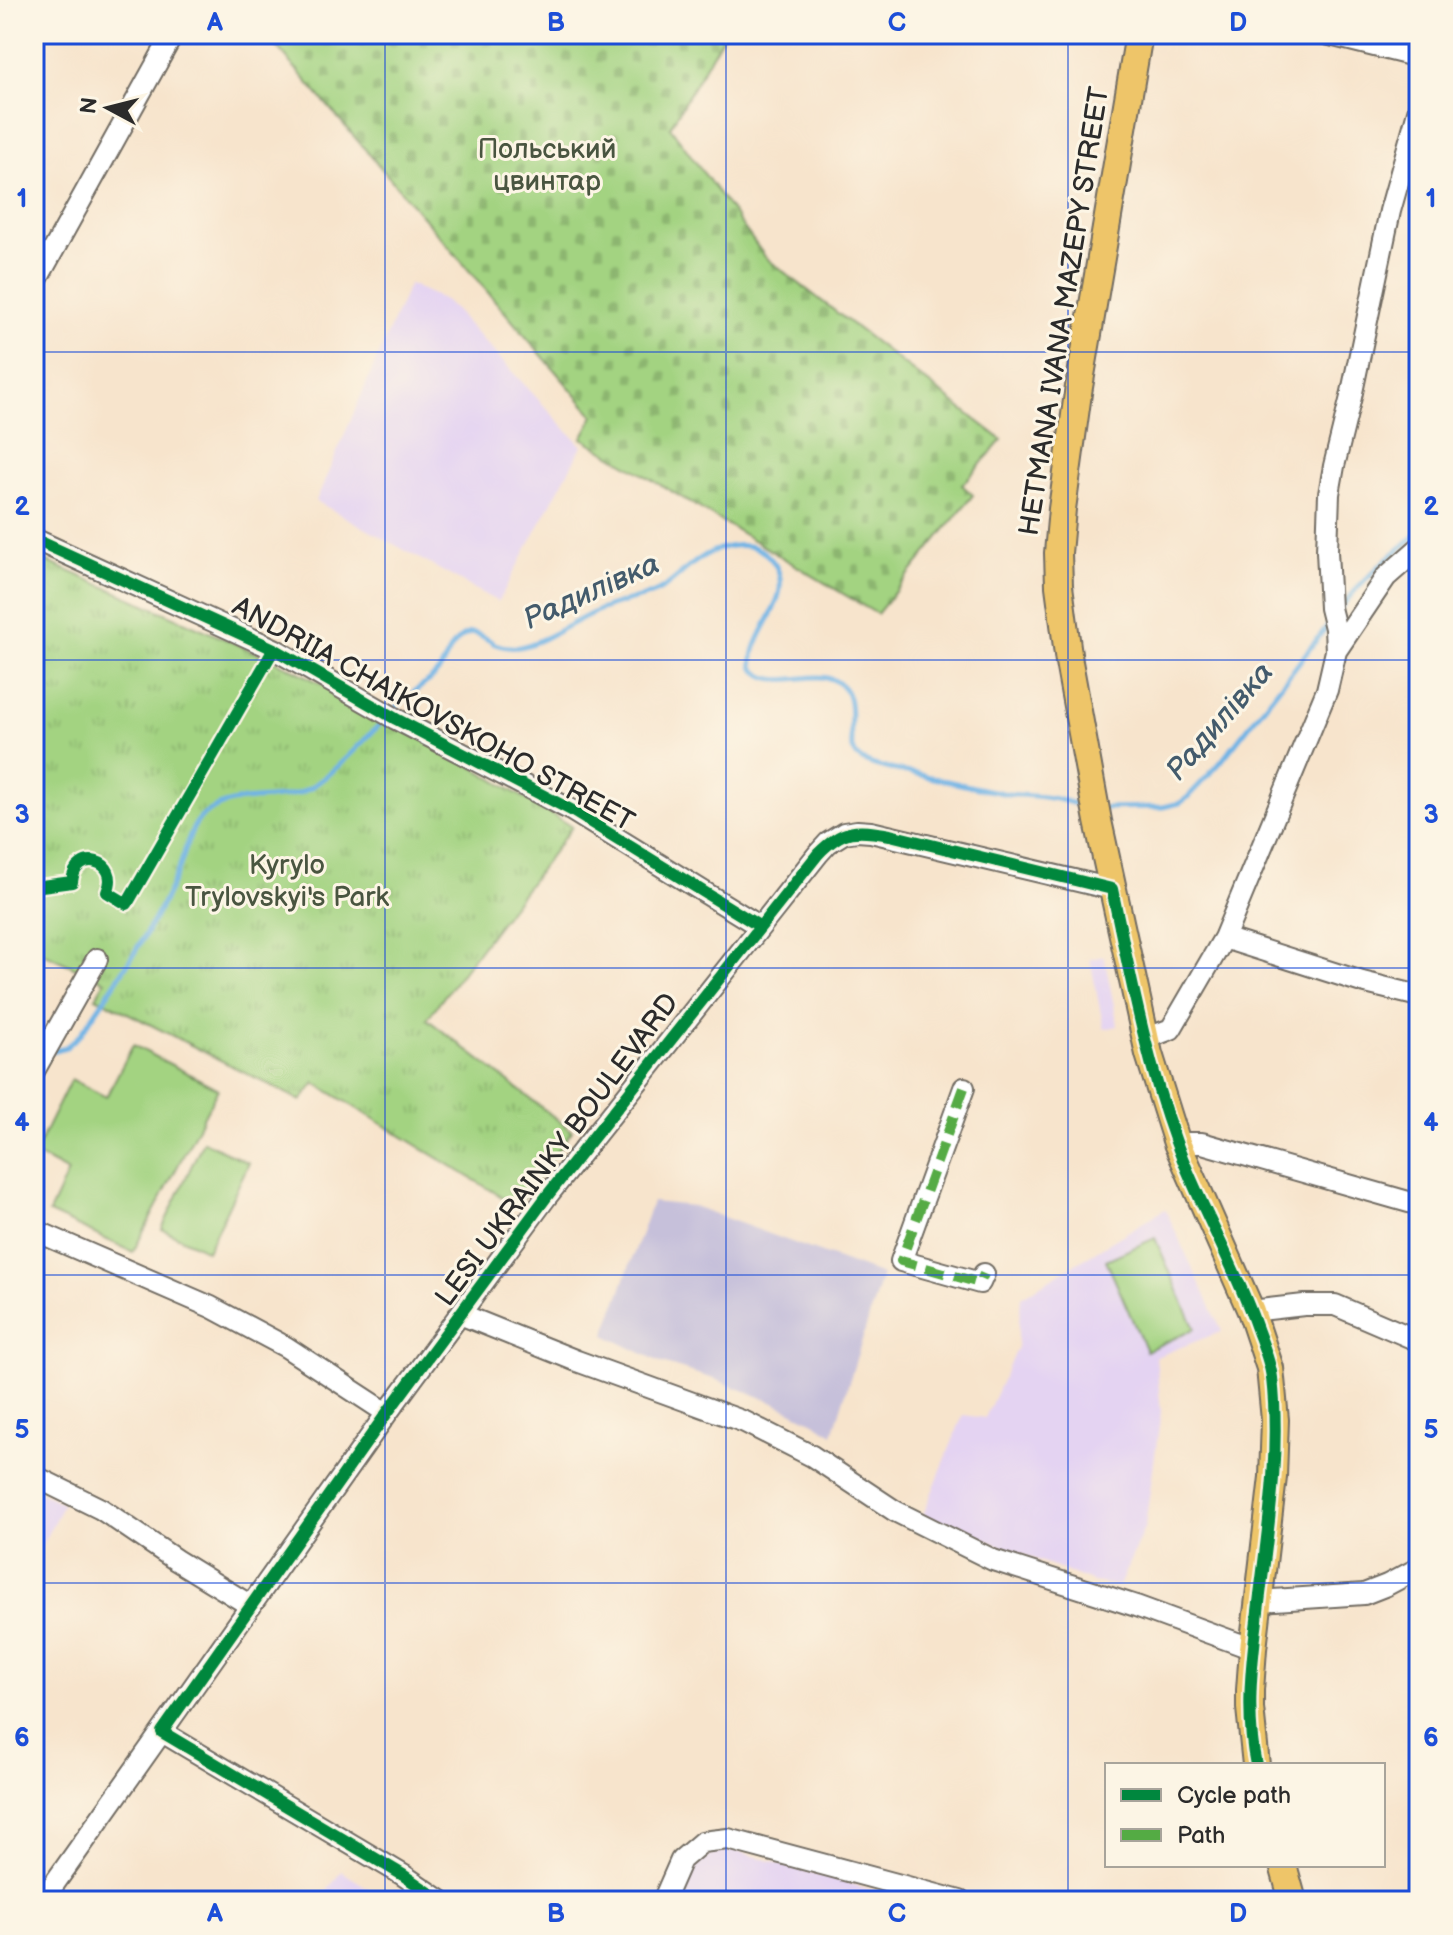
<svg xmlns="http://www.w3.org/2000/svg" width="1453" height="1935" viewBox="0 0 1453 1935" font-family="'Balsamiq Sans',sans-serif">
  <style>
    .built { fill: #e4d3f2 }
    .industrial { fill: #c6c0da }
    .grass { fill: url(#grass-tufts); stroke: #677f56; stroke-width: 2 }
    .cemetery { fill: url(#cemetery-stones); stroke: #677f56; stroke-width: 2 }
    .pitch { fill: #a3d381; stroke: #677f56; stroke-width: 2 }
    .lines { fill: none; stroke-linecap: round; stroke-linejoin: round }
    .stream { stroke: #6fb3e5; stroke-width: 5 }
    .minor-casing { stroke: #726c63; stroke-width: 24 }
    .major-casing { stroke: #726c63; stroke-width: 30 }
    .minor { stroke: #fff; stroke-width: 20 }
    .major { stroke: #eec569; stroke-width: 26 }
    .quiet { stroke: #54ab44; stroke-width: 10; stroke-dasharray: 20 10; stroke-linecap: butt }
    .cycleway-casing { stroke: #fcf5e5; stroke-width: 17 }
    .cycleway { stroke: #00873e; stroke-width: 12 }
    .grid { fill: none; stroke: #1d4ed8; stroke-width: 2; stroke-opacity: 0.55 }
    .labels { text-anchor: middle; stroke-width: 6; stroke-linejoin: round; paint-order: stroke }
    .park-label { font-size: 28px; fill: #495540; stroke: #fcf5e5 }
    .street-label { font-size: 28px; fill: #2b2b2b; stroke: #fcf5e5 }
    .water-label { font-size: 30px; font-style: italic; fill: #435b6c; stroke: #fcf5e5 }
    .neatline { fill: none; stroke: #1d4ed8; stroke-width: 3 }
    .grid-label { font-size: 26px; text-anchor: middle; font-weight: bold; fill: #1d4ed8 }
  </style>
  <defs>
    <pattern id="grass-tufts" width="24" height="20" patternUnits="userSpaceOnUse" patternTransform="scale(2)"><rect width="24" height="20" fill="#a3d381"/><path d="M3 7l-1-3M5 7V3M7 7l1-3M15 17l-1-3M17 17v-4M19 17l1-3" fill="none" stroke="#8cb570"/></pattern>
    <pattern id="cemetery-stones" width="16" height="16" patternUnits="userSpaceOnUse" patternTransform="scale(2)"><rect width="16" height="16" fill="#a3d381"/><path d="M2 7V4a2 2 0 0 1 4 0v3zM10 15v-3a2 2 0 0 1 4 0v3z" fill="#8cb570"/></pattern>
  </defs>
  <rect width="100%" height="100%" fill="#fcf5e5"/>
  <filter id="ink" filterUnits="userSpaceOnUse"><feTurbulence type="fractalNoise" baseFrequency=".0125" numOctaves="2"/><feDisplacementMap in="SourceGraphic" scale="16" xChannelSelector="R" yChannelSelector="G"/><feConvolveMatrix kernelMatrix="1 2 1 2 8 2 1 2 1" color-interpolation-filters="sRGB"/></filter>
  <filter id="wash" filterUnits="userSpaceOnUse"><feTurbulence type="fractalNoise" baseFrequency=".006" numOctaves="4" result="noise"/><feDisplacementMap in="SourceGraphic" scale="32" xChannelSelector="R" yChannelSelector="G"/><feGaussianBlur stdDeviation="1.8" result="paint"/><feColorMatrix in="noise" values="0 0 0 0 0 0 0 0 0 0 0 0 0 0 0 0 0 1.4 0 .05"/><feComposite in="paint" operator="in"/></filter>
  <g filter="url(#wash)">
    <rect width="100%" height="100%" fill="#f7e4cc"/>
    <path class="built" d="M409,284l37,17 136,145 -84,156 -182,-101z
      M1104,956l14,70 -14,3 -14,-70z
      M1165,1209l57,122 -66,26 5,55 -16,114 -26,60 -26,-4 -170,-67 40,-100 22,3 32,-71 4,-50z
      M34,1489l29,15 -29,56z
      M726,1848l184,53h-238l16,-34z
      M341,1871l48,30h-69z"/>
    <path class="industrial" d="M652,1202l41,4 189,69 -49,159 -19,-12 -46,-22 -51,-20 -55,-17 -57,-28z"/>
    <path class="grass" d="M34,556l255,111 133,69 150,91 -145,192 145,112 -55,75 -202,-123 -14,18 -205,-104 9,-16 -71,-32z"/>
    <path class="cemetery" d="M266,34h458l-54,93 96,131 236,182 -40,45 11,10 -96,119 -295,-176 12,-22z"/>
    <path class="pitch" d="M133,1045l85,44 -85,163 -84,-39 19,-41 -34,-18 37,-75 35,18z
      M203,1141l46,22 -42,88 -45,-22z
      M1155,1238l40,91 -49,22 -40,-91z"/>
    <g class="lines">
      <path class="stream" d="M1337,613c24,-33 50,-55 82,-80
        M393,711c14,-19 33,-24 46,-40 8,-11 11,-27 24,-35 13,-8 21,2 32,8 8,3 16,4 24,3 25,-4 59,-29 83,-38 15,-6 31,-9 47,-14 23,-9 30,-22 49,-35 17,-13 50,-22 68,-6 41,37 -19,78 -13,113 19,26 58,2 81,13 29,15 9,50 21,73 2,4 5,6 9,8 14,7 32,9 48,12 31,7 63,15 96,21 16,2 32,1 48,5 11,2 20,6 30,7
        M1104,808l59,-1 17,-4 7,-5 33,-35 109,-139
        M52,1051l14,-4 14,-12c37,-54 74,-108 99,-167 8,-19 9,-41 26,-54 27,-21 64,-11 94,-21 25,-8 67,-55 87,-75"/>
    </g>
  </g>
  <g filter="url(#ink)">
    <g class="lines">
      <defs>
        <path id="minor" d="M1326,34l93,23
          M34,285l139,-251
          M34,539l240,110 122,70 175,91 188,116
          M1336,651l50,-74 33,-29
          M1224,938l138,44 57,14
          M1145,1039l26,-10 53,-91 103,-248 9,-39 -1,-23 -5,-20 -3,-57 2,-57 5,-28 17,-69 39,-186 29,-103
          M34,1071l63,-112
          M964,1088l-63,173 79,22 4,-9
          M1177,1143h25l217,62
          M34,1230l177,77 75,40 101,66
          M1251,1311l53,-6h31l84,36
          M460,1314l117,47 168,61 67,34 83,55 98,49 143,46 117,43
          M34,1476l67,33 75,51 75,46
          M1259,1601l105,-7 23,-9 32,-17
          M162,1732l241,143 38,26
          M42,1901l345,-488 160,-217 271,-342 10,-11 16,-10 13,-2 14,1 241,57
          M663,1901l18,-41 21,-18 26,-3 232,62"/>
        <path id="major" d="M1139,34l-61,359 -16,116 -4,44 1,33 10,76 29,159 51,233 28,89 74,168 19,57 5,52 -2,57 -20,172 -3,41v18l6,57
          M1283,1865l10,36"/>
      </defs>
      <use href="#minor" class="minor-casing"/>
      <use href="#major" class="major-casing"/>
      <use href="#minor" class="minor"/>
      <use href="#major" class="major"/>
      <path class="quiet" d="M964,1088l-63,173 79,22 4,-9"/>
      <defs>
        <path id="cycleway" d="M34,539l240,110 122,70 175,91 188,116
          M34,887l38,-5c3,-35 50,-22 35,10l20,12 147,-255
          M441,1901l-38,-26 -241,-143 225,-319 160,-217 271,-342c25,-26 38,-25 72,-19l222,54c18,85 34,171 64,253 23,63 58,121 80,184 6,17 14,34 16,52 9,80 -6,162 -15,242 -6,48 -11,97 -1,145"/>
      </defs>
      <use href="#cycleway" class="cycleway-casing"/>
      <use href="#cycleway" class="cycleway"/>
    </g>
  </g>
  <path class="grid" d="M385,34v1867M726,34v1867M1068,34v1867M34,352h1385M34,660h1385M34,968h1385M34,1275h1385M34,1583h1385"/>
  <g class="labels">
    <g class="park-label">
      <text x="547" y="158">Польський<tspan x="547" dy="32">цвинтар</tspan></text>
      <text x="287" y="874">Kyrylo<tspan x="287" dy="32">Trylovskyi's Park</tspan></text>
    </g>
    <g class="street-label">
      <text transform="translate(1063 311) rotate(-81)" y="10">HETMANA IVANA MAZEPY STREET</text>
      <text transform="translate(434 713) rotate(29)" y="10">ANDRIIA CHAIKOVSKOHO STREET</text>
      <text transform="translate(556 1149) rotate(-53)" y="10">LESI UKRAINKY BOULEVARD</text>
    </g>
    <g class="water-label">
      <text transform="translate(591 591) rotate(-24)" y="10">Радилівка</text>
      <text transform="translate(1219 721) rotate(-49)" y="10">Радилівка</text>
    </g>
  </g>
  <rect width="1453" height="1935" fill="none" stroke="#fcf5e5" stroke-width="88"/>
  <rect x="1105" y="1763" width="280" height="104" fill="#fcf5e5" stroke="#a8a49b" stroke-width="2"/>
  <rect x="1121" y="1789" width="40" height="12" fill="#00873e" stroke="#a8a49b" stroke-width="2"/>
  <text x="1177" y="1803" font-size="24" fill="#2b2b2b">Cycle path</text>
  <rect x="1121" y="1829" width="40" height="12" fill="#54ab44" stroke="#a8a49b" stroke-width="2"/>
  <text x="1177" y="1843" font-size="24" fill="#2b2b2b">Path</text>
  <g transform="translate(108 108) rotate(277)" stroke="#fcf5e5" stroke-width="6" paint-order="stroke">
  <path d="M0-6L14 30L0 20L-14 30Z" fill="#2b2b2b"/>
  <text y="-12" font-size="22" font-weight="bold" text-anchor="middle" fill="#2b2b2b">N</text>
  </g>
  <rect x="44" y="44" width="1365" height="1847" class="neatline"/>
  <g class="grid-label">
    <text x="215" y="31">A</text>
    <text x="556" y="31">B</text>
    <text x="897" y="31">C</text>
    <text x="1238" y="31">D</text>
    <text x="22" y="207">1</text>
    <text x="1431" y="207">1</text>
    <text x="22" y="515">2</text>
    <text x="1431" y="515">2</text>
    <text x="22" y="823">3</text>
    <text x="1431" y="823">3</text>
    <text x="22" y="1131">4</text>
    <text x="1431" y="1131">4</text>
    <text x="22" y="1438">5</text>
    <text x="1431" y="1438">5</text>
    <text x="22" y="1746">6</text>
    <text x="1431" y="1746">6</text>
    <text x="215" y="1922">A</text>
    <text x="556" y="1922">B</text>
    <text x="897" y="1922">C</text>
    <text x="1238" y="1922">D</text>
  </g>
</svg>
